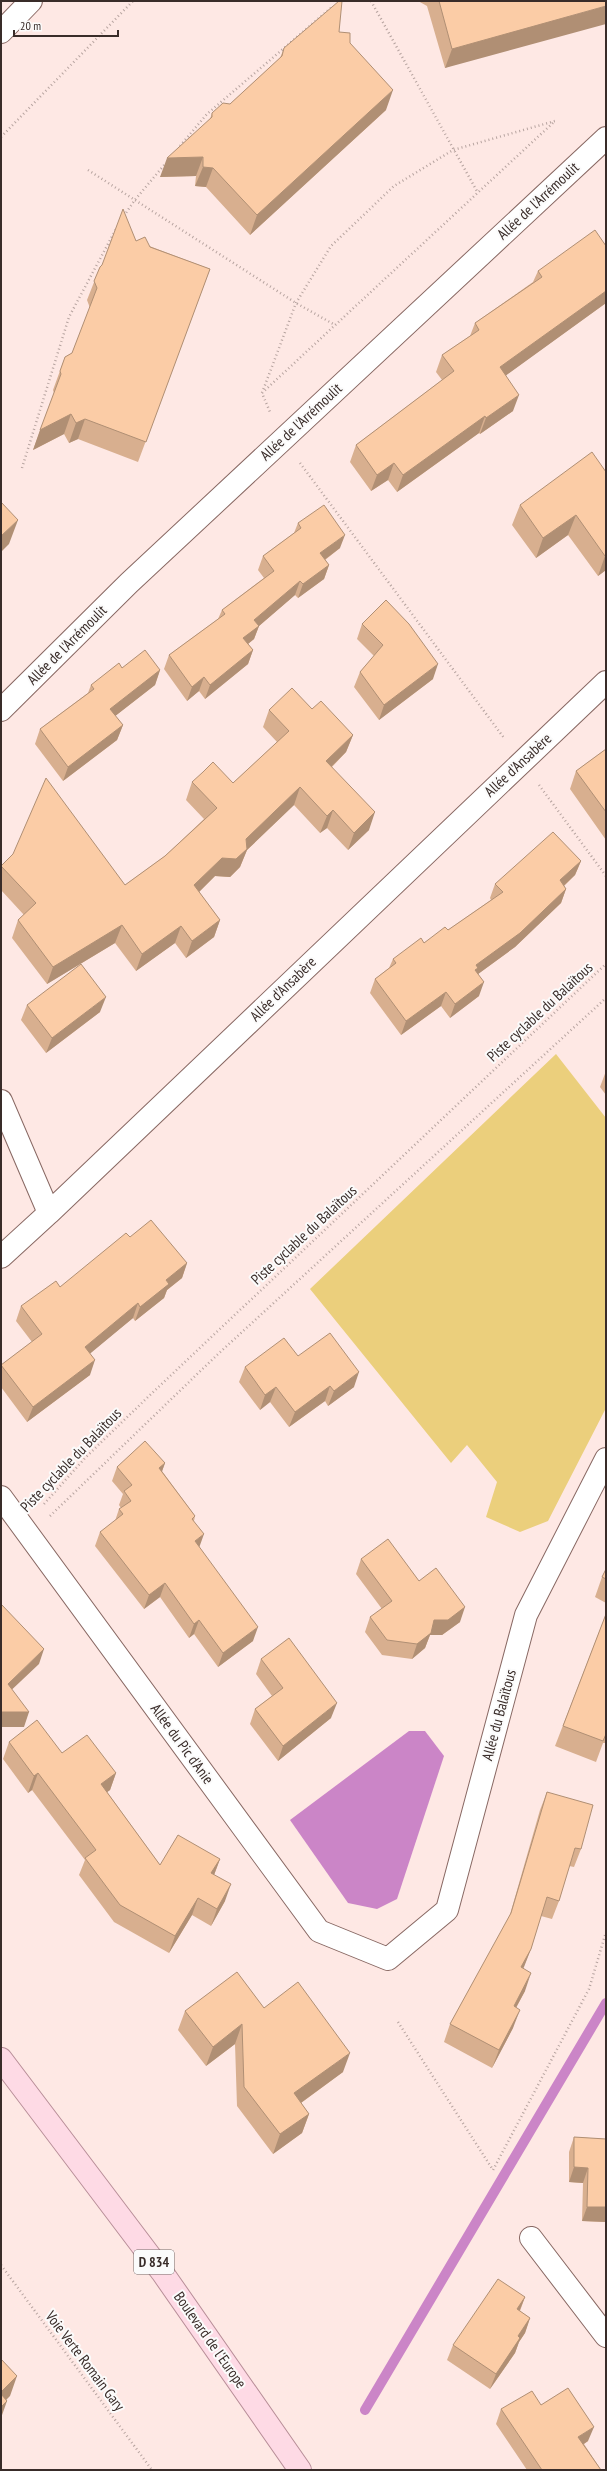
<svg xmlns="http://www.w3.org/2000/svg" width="607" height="2471" viewBox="0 0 607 2471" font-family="'PT Sans Narrow',sans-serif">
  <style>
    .green { fill: #ebcf7c }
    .water { fill: #cb85c7 }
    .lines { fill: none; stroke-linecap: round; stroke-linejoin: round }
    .stream { stroke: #cb85c7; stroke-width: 10 }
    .minor-casing { stroke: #886863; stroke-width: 24 }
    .secondary-casing { stroke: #886863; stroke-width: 24 }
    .primary-casing { stroke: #b88e98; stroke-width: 24 }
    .path { stroke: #b7a4a0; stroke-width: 2.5; stroke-dasharray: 1 3; stroke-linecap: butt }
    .minor { stroke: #fff; stroke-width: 22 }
    .secondary { stroke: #fff; stroke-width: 22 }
    .primary { stroke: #fedae5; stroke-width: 22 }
    .wall { fill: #d8af8f }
    .shaded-wall { fill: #b08f74 }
    .building { fill: #fbcca6; stroke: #b08f74 }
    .labels { text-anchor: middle; stroke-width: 4; stroke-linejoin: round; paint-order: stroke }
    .shield { fill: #fbfbfb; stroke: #736a68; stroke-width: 1 }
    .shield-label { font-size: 14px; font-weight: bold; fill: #392c29 }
    .street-label { font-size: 15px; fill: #392c29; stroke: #fbfbfb }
  </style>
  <rect width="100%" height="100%" fill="#fee8e4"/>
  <path class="green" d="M556,1054l50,64v290l-58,113 -28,11 -34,-15 11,-35 -30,-37 -16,18 -141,-174z"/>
  <path class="water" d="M409,1731h16l19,25 -47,143 -20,10 -29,-6 -58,-83z"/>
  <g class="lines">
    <path class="stream" d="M365,2410l241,-407"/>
    <defs>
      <path id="minor" d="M1,710l128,-127 477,-445
        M1,1101l48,112 557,-531
        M1,1257l48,-44
        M1,1497l318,434 69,28 59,-49 79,-295 80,-156
        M531,2238l75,98"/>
      <path id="secondary" d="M1,32l30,-31"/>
      <path id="primary" d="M1,2059l161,213 138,198"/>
    </defs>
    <use href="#minor" class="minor-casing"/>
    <use href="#secondary" class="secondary-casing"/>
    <use href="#primary" class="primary-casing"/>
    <path class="path" d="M371,1l107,192
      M1,137l132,-136
      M180,146l27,-32 125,-107
      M88,170l208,133 39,22
      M124,216l10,-15 31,-37
      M262,393l293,-272 -102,29 -59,36 -63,60 -35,57 -34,90 8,19
      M300,463l204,275
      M22,468l47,-151 47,-88
      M539,785l67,91
      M44,1504l42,-47 62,-60 458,-433
      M50,1516l167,-161 389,-357
      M398,2022l95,148 96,-181 17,-57
      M1,2265l151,205"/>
    <use href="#minor" class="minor"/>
    <use href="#secondary" class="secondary"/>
    <use href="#primary" class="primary"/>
  </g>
  <path class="wall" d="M418,1h188l-161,67 -18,-62z
    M339,32l11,11 36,67 -136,125 -44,-48 -11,-1 1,-10 -36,1 50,-58 2,-6 18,-9 50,-46 4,-10z
    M136,241l74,28 -72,193 -60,-23 -9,4 -5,-9 -31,16 21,-57 -1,-3 12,-33 7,-4 18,-45 -3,-8 13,-33z
    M606,246v57l-100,72 7,36 -33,23 -1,-1 -82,59 -9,-12 -17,11 -21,-29 6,-17 86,-65 -6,-8 6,-17 28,-19 5,-13 58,-41 5,-11z
    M606,472v98l-8,6 -30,-41 -32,23 -24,-33 8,-20z
    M298,523l42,25 -15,12 4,5 -5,14 -26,19 -3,-3 -36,31 -5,13 -6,5 5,6 -5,14 -43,35 -6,-8 -12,10 -23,-32 5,-14 49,-36 4,-9 42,-32 -6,-8 5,-14 31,-23z
    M362,624l71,55 -54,41 -25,-33 6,-15 14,-16 -17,-17z
    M122,668l38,2 -5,15 -40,31 8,9 -6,15 -54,41 -28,-37 5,-15 48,-36 3,-8z
    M312,709l41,26 -7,17 -14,15 37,63 -21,20 -21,-22 -7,5 -26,-28 -47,45 -7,17 -10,10 -15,-1 -16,16 21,28 -6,17 -28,21 -11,-15 -39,28 -21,-28 -68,41 -35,-46 6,-18 6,-5 -23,-25v-24l124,19 40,-29 39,-37 -18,-19 6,-18 41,1 44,-41 -14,-15 6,-17z
    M606,749v91l-36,-51 6,-18z
    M581,861l-6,14 -11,11 2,3 -5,14 -46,44 -37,27 1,22 -29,22 -9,-12 -40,29 -31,-42 5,-14 14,-11 4,-9 55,-29 43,-30 -1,-2 5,-14z
    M27,1005l73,7 -54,41 -25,-33z
    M606,1071v24l-6,-8z
    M130,1237l57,26 -5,15 -15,12 -3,8 -29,23 -2,-3 -43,35v22l-63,47 -26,-35v-22l31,-23 -16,-21 5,-15 39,-19z
    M298,1356l56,31 -26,19 -3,-5 -36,26 -19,-25 -10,8 -21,-28 6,-15z
    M165,1463l-3,8 33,45 -1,5 5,26 54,94 -35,26 -24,-33 -5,4 -29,-41 -16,12 -49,-63 5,-14 15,-11 4,-12 2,-1 -2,-3 4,-11 -11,-13 5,-14z
    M361,1559l58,22 41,41 -18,13h-12l-5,13 -13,11 -30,-4 -17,-23 5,-15 12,-8 -26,-35z
    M606,1569v34l-11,-6 7,-20z
    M606,1614v129h-3l-7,19 -41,-16z
    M261,1659l70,59 -53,43 -28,-37 5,-15 17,-13 -16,-22z
    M9,1742l53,11 54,20 -6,17 -3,2 53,73 60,-6 -6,16 11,26 -14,25 -19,-11 -23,38 -55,-31 -35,-47 6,-15 -53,-70 -4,3 -25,-34z
    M547,1792l34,57 -7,18 -5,-1 -10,35 -7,18 -11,-3 -10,33 -8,19 2,23 -9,17 -3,20 -21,40 -48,-26 6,-18 59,-106 31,-108z
    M264,2008l79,64 -42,31 8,11 -7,19 -29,21 -36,-48 -2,-62 -29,22 -28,-36 7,-19z
    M574,2137l32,2v83l-24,-1 1,-38 -14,-1v-30z
    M525,2297l-5,14 10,7 -5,15 -6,9 -4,11 -25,36 -43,-29 6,-15z
    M541,2405l47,36 -4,3 17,26h-74l-31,-46 5,-15z"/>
  <path class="shaded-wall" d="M606,6v18l-161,44 7,-19z
    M393,90l-7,20 -136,125 7,-20z
    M203,157l-7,19 -36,1 7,-19z
    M203,167l10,1 -7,19 -11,-1z
    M606,291v12l-112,81 6,-17z
    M519,395l-6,16 -33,23 6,-16z
    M71,414l-7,20 -31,16 7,-20z
    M485,416l-6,17 -82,59 6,-17z
    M85,419l-7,20 -9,4 7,-20z
    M394,463l-6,17 -17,11 6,-16z
    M576,515l-8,20 -32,23 7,-20z
    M18,520l-9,24 -8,8v-16z
    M345,535l-5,13 -25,19 5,-14z
    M605,556h1v14l-8,6z
    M329,565l-5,14 -26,19 5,-14z
    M300,581l-5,14 -36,31 -5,13 -16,13 5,-14 11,-18z
    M253,650l-5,14 -43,35 5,-14z
    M438,664l-5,15 -54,41 5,-15z
    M160,670l-5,15 -50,39 5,-15z
    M204,677l-5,14 -12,10 5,-14z
    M123,725l-6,15 -54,41 5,-14z
    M353,735l-7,17 -26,26 6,-17z
    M300,787l-6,18 -47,45 -7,17 -10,10 -15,-1 -27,27 6,-18 28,-27 24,-19z
    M333,810l-6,18 -7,5 7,-17z
    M375,812l-6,18 -21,20 6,-17z
    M581,861l-6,14 -20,19 5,-14z
    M566,889l-5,14 -46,44 -41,30 2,-12z
    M220,920l-6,17 -28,21 6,-17z
    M122,925l-7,18 -68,41 6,-17z
    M181,926l-6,17 -39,28 6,-17z
    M484,982l-5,14 -29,22 5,-14z
    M446,992l-5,14 -40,29 5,-14z
    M106,997l-6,15 -54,41 6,-15z
    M187,1263l-5,15 -15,12 -3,8 -29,23 5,-14 26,-27z
    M138,1303l-5,15 -53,44 5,-15z
    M95,1360l-5,15 -63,47 6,-15z
    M359,1372l-5,15 -26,19 6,-15z
    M330,1386l-5,15 -36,26 6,-15z
    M276,1387l-6,15 -10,8 5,-15z
    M165,1463l-5,14 -1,-9z
    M204,1534l-5,14 -4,-7z
    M165,1583l-5,14 -16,12 5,-14z
    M465,1607l-5,15 -18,13h-12l-5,13 -13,11 5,-15 17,-24z
    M199,1620l-5,14 -5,4 5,-14z
    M258,1627l-5,14 -35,26 5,-14z
    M44,1649l-5,15 -36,34 5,-14z
    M337,1703l-6,15 -53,43 5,-15z
    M1,1712h28l-5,15h-23z
    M38,1773l-6,17 -4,3 6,-17z
    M116,1773l-6,17 -15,11 6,-17z
    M220,1859l-6,16 -3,-2z
    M231,1884l-6,17 -14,25 6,-17z
    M198,1898l-6,17 -23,38 6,-17z
    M531,1949l-7,18 -10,17 7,-17z
    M531,1973l-6,18 -18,33 7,-18z
    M520,2010l-7,18 -21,40 7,-18z
    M242,2024l-7,20 -29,22 7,-19z
    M350,2053l-7,19 -56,41 7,-20z
    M309,2114l-7,19 -29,21 7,-20z
    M574,2167l14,1 -5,15 -14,-1z
    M587,2207h19v15l-24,-1z
    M525,2297l-6,15 -2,-3z
    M530,2318l-5,15 -6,9 -4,11 -25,36 6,-15 22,-38z
    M17,2376l-7,20 -9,9v-13z
    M7,2401l-6,17v-11z
    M594,2427l-6,14 -15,10 5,-14z"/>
  <path class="building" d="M339,1h3l-3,31 11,1v10l43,47 -136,125 -44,-47 -10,-1v-10l-36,1 45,-41v-4l11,-10 7,1 52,-48 2,-8z
    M439,1h167v5l-154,43z
    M123,209l13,32 9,-4 5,10 60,22 -64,173 -61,-23 -9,4 -5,-9 -31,16 21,-56 -1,-3 5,-14 7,-4 25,-65 -3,-7 6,-14 2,-2z
    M595,230l11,16v45l-106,76 19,28 -33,23 -1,-2 -82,59 -9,-12 -17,12 -21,-30 98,-74 -12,-16 37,-25 -4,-7 67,-46 -4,-6z
    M592,452l14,20v84h-1l-29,-41 -33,23 -23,-33z
    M1,502l17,18 -17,16z
    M324,505l21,30 -25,18 9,12 -26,19 -3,-3 -46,39 5,6 -16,12 10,12 -43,35 -6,-8 -12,10 -23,-32 56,-41 -3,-4 52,-39 -11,-15 38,-28 -3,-5z
    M386,600l23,24 29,40 -54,41 -24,-33 23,-27 -21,-21z
    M145,650l15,20 -50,39 13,16 -55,42 -28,-38 54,-40 -3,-4 28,-22 3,5z
    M292,688l20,21 9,-8 32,34 -27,26 49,51 -21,21 -21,-23 -6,6 -27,-29 -54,52 1,10 -11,10 -14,-1 -28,27 26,35 -28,21 -11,-15 -39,28 -20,-29 -69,42 -35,-47 18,-17 -35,-37 12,-12 33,-76 79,107 40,-29 52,-48 -25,-26 11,-10 10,-10 20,21 56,-52 -20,-21z
    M606,749v63l-30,-41z
    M553,832l28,29 -21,19 6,9 -46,44 -44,32 2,3 -3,2 9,12 -29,22 -9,-12 -40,29 -31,-42 21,-16 -3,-4 28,-21 3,5 21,-16 3,3 55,-38 -8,-8z
    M81,964l25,33 -54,41 -25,-33z
    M151,1220l36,43 -21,17 3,4 -29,23 -2,-4 -53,44 10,13 -62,47 -32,-42 41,-31 -21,-28 35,-25 4,6 66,-54 4,4z
    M330,1333l29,39 -25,19 -4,-5 -35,26 -19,-25 -11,8 -20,-28 39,-29 14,18z
    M145,1441l20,22 -6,5 36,48 -3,3 12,15 -9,7 63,86 -35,26 -24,-33 -5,4 -29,-41 -16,12 -49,-63 23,-18 -4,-5 12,-8 -7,-10 8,-6 -15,-18z
    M388,1539l31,42 17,-13 29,39 -17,13h-14l-3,13 -14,11 -30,-4 -17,-23 22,-16 -31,-42z
    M606,1569v10l-4,-2z
    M1,1604l43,45 -36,35 21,28h-28z
    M606,1614v120l-3,7 -40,-15z
    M289,1638l48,65 -54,43 -28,-37 28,-21 -22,-29z
    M37,1720l25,33 25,-18 29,38 -15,11 59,81 18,-30 42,24 -9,14 20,11 -14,25 -19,-11 -23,38 -55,-31 -35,-47 11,-8 -58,-77 -4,3 -25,-34z
    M547,1792l46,13 -12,44 -6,-1 -16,53 -12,-4 -16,52 -10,18 10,6 -17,33 6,4 -21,40 -49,-26 61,-111z
    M237,1972l27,36 34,-26 52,71 -56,40 15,21 -29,20 -36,-47 -2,-63 -29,23 -28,-36z
    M574,2137l32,2v68h-19l1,-39 -14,-1z
    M498,2279l27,18 -8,12 13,9 -12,18 2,2 -24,36 -43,-29z
    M1,2359l16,17 -16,16z
    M568,2388l26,39 -16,10 23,33h-59l-41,-61 31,-18 9,14z
    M1,2394l6,7 -6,6z"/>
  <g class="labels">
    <rect class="shield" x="134" y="2250" width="40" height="24" rx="3"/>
    <g class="shield-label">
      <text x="154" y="2267">D 834</text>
    </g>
    <g class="street-label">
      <text transform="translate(538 201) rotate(-43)" y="5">Allée de l'Arrémoulit</text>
      <text transform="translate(301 422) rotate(-43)" y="5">Allée de l'Arrémoulit</text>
      <text transform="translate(67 645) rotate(-45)" y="5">Allée de l'Arrémoulit</text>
      <text transform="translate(518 765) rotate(-43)" y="5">Allée d'Ansabère</text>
      <text transform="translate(283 989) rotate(-44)" y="5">Allée d'Ansabère</text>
      <text transform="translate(540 1012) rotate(-43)" y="5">Piste cyclable du Balaïtous</text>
      <text transform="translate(304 1235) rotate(-43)" y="5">Piste cyclable du Balaïtous</text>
      <text transform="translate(71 1460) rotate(-46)" y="5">Piste cyclable du Balaïtous</text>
      <text transform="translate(499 1715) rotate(-75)" y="5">Allée du Balaïtous</text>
      <text transform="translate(182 1744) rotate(54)" y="5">Allée du Pic d'Anie</text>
      <text transform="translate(210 2340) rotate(55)" y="5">Boulevard de l'Europe</text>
      <text transform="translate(85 2361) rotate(53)" y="5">Voie Verte Romain Gary</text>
    </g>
  </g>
  <rect width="607" height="2471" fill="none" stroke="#392c29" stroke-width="4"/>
  <path d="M14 30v6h104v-6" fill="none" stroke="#392c29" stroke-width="2"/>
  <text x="20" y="30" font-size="12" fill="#392c29" stroke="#fbfbfb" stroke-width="3" paint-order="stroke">20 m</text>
</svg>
